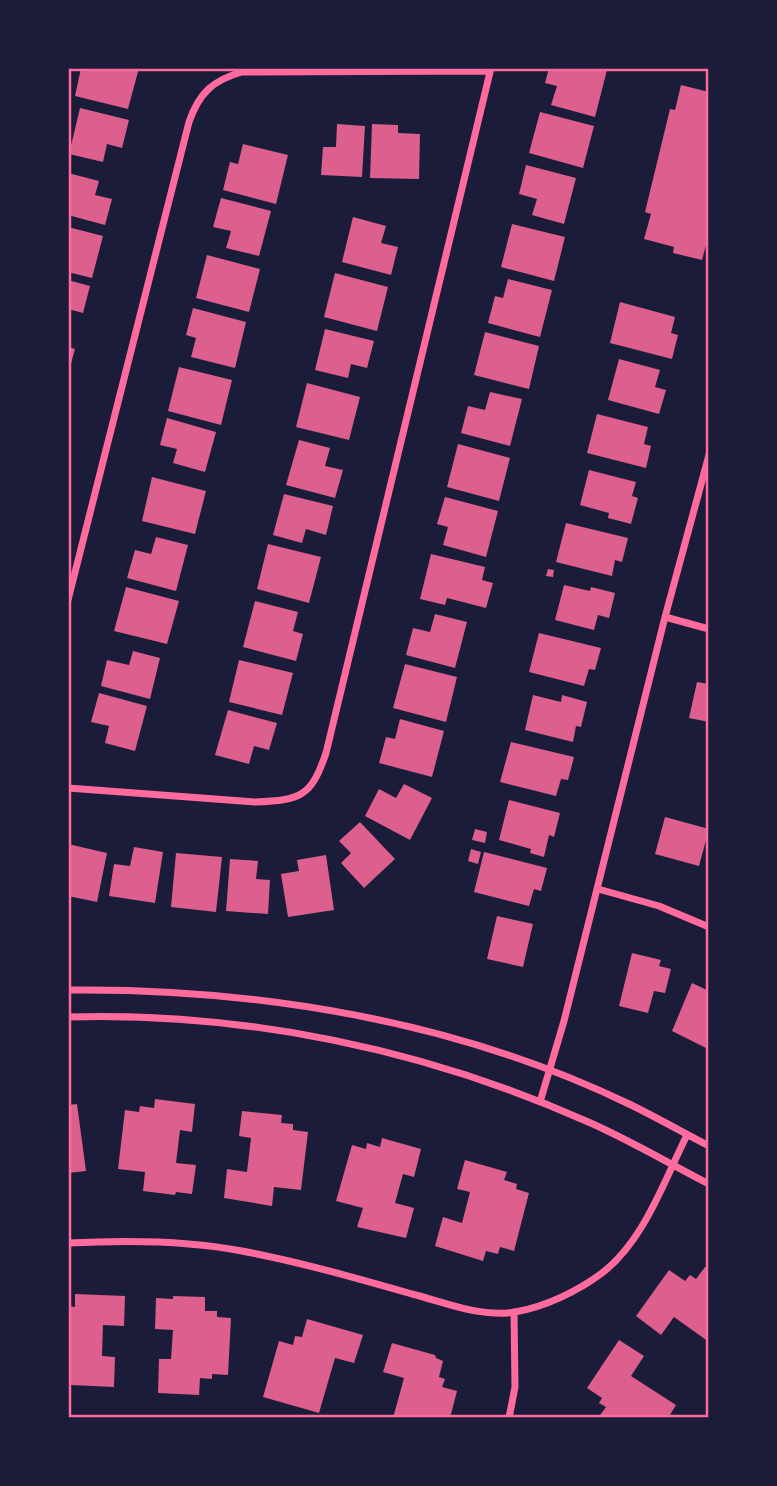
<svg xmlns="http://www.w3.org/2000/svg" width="777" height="1486" viewBox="0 0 777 1486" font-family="Arial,sans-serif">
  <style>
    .building { fill: #dd5f8e }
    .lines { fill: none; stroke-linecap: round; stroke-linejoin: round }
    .minor { stroke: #ff6b9d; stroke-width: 7 }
    .neatline { fill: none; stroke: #ff6b9d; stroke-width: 2.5 }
  </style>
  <rect width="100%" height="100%" fill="#1b1b3a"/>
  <path class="building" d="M81,68h58l-11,41 -53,-13z
    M549,68l58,2 -12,47 -44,-12 6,-19 -12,-3z
    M681,85l28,7v112l-3,11h3v19l-7,26 -29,-7 1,-6 -30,-8 7,-25 -6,-2 25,-103 5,1z
    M80,108l49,12 -7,28 -15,-4 -4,18 -34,-8z
    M540,112l54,14 -11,42 -54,-15z
    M337,124l28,2 -3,51 -41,-2 2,-28h13z
    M372,124l26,1v8l22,1 -1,45 -49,-1z
    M243,144l45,11 -12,49 -53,-14 7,-28 8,2z
    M526,165l50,13 -12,46 -32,-9 5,-16 -18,-5z
    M68,173l31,8 -4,14 17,4 -7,26 -37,-10z
    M221,198l50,13 -12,45 -33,-8 5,-17 -18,-4z
    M353,217l33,9 -5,17 17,4 -7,28 -49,-13z
    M512,224l53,13 -11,44 -53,-14z
    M68,227l35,9 -11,42 -24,-6z
    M207,255l53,14 -11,43 -53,-14z
    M335,273l53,14 -11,44 -53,-14z
    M508,279l44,11 -12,47 -52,-14 7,-27 8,2z
    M68,280l22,6 -7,27 -15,-4z
    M620,302l55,15 -4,16 7,2 -6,24 -62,-16z
    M193,308l53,14 -11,46 -44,-11 5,-19 -10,-3z
    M325,329l49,12 -7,27 -16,-4 -3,14 -33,-8z
    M485,332l54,14 -10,43 -55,-14z
    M68,347l7,2 -6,22h-1z
    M619,359l41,11 -5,17 11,3 -7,24 -51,-14z
    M179,367l53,13 -11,45 -53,-14z
    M307,383l53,14 -11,43 -53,-13z
    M490,392l32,7 -12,47 -49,-13 7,-27 17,4z
    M597,414l51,13 -4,17 7,2 -5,22 -59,-15z
    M167,418l49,14 -11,40 -32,-9 4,-14 -17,-4z
    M299,440l31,8 -5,18 18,4 -8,28 -49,-13z
    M458,444l52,14 -11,43 -52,-14z
    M589,470l47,12 -4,14 6,2 -7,26 -23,-6 1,-5 -29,-8z
    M152,477l54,14 -11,43 -53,-13z
    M284,494l49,12 -7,29 -20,-6 -4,14 -29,-8z
    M445,497l53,14 -12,46 -43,-12 5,-18 -11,-3z
    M566,523l62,15 -6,24 -7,-2 -3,16 -56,-14z
    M156,537l32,8 -12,46 -49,-13 8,-28 16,4z
    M268,544l53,13 -12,46 -52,-14z
    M431,554l54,13 -3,13 11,3 -7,25 -39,-10 -2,7 -25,-6z
    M548,569l6,1 -1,7 -7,-1z
    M564,585l26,6 1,-4 24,6 -6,25 -11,-3 -4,15 -39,-10z
    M126,587l53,14 -12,43 -53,-13z
    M255,601l43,11 -5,19 10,3 -7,27 -53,-14z
    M435,614l32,8 -12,46 -49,-13 7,-27 17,4z
    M539,633l62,15 -6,22 -6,-1 -5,17 -55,-14z
    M133,651l27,7 -10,41 -49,-13 6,-26 22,5z
    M239,660l54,13 -11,42 -53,-13z
    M405,664l52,13 -11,45 -53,-14z
    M697,682l12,2v38l-20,-4z
    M99,693l48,13 -12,45 -30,-8 4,-17 -18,-4z
    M533,695l28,7 1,-7 25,7 -6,25 -5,-1 -3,16 -48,-12z
    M228,710l49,13 -8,27 -15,-4 -5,18 -34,-9z
    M400,719l44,12 -12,46 -53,-14 7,-26 9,2z
    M511,742l63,15 -6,23 -7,-1 -5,17 -56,-14z
    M404,784l28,14 -22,42 -45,-24 14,-27 17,9z
    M509,800l51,13 -6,24 -5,-2 -5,22 -14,-4 1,-4 -32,-9z
    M665,817l44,12 -10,37 -44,-12z
    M360,822l35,37 -31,29 -23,-25 10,-10 -12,-12z
    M475,829l12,3 -2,11 -13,-3z
    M68,844l39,9 -10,49 -29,-6z
    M134,847l29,5 -8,51 -46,-7 5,-32 16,2z
    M471,849l10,3 -3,12 -10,-3z
    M484,852l63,16 -6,23 -7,-2 -5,17 -55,-14z
    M176,853l46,4 -6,55 -45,-5z
    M326,855l8,55 -46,7 -7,-43 18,-3 -2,-11z
    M230,859l28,2 -2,18 14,1 -2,34 -42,-3z
    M497,916l36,8 -10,43 -36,-8z
    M632,953l29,7 -2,6 12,3 -6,24 -11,-2 -6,22 -29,-7z
    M692,983l17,8v51l-3,6 -34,-17z
    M155,1099l40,5 -3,28 -12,-2 -4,33 20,2 -4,29 -16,-2 -1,3 -32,-4 2,-19 -27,-3 7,-59 14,2 1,-6 14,2z
    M77,1104l9,67 -18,2v-68z
    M242,1111l40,4 -1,8 12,1v6l15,2 -7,58 -27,-3 -2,19 -48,-8 3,-29 20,3 4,-34 -12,-2z
    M382,1138l39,11 -7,28 -11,-3 -8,29 19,5 -8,30 -49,-11 6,-19 -27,-7 16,-56 14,4 1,-6 13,4z
    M465,1160l42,12 -3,8 13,4 -1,5 13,4 -15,58 -14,-4 -2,7 -12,-3 -3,10 -48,-15 8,-29 19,6 8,-31 -13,-3z
    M705,1267l4,2v73l-35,-25 -13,18 -25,-19 33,-46 16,11 5,-6 6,4z
    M75,1294l50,2 -1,30 -21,-1 -1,31 13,1 -1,30 -43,-2v-14h-3v-65l7,1z
    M173,1296l32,1v14h12v6l14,1 -3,57 -16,-1v5l-12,-1 -1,17 -41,-2 1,-34h12l2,-29 -18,-1 1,-31 17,1z
    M307,1319l56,16 -9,28 -19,-5 -16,55 -56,-16 16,-56 14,4 2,-9 7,1z
    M619,1340l25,16 -13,20 45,29 -8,13h-70l8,-11 -7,-4 3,-5 -15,-10z
    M392,1343l43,12 1,3 7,3 -4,16 6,2 -3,8 15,4 -7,27h-57l11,-40 -21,-6z"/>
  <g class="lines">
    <path class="minor" d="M68,600l121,-478c10,-29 24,-42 53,-50l248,-1
      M665,617l44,12
      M68,788l187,14c46,-2 56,-5 71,-49l165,-685
      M598,889l61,17 50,21
      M68,990c191,-2 389,31 561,114 27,13 53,28 80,42
      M68,1017c178,-5 356,32 518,104 42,18 82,42 123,63
      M540,1102l24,-81 101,-404 44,-162
      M68,1243c57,-3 118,-3 174,8 58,11 114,27 170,43 32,8 69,24 103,18 30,-5 63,-21 87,-39 42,-32 62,-92 85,-138
      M509,1418l6,-31 -1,-75"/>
  </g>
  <rect width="777" height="1486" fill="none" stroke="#1b1b3a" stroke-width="140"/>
  <rect x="70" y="70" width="637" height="1346" class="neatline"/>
</svg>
